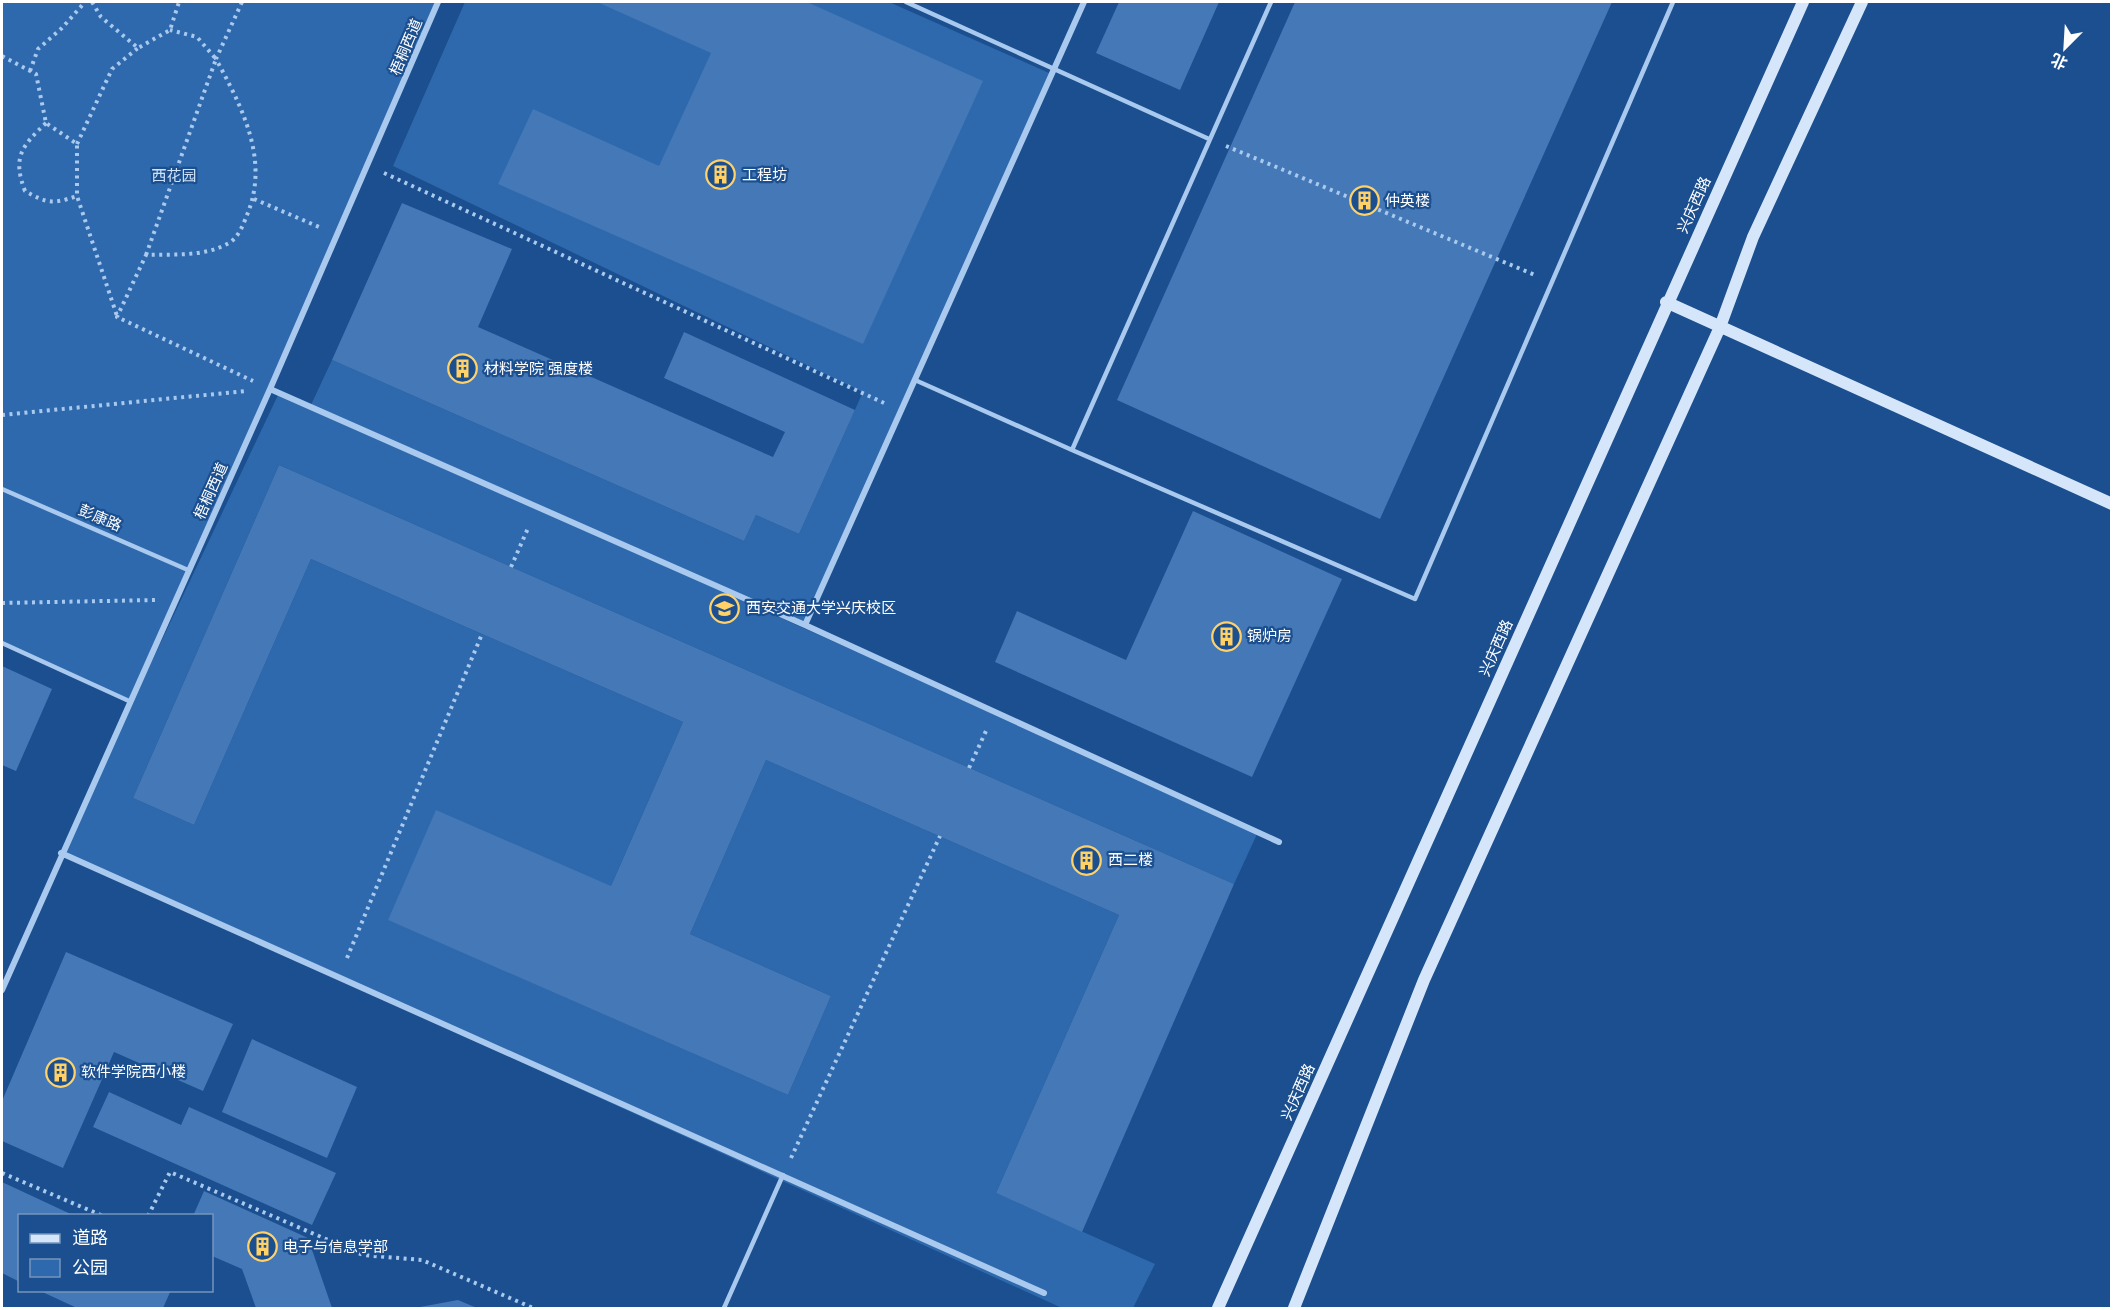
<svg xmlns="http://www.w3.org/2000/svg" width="2113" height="1310" viewBox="0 0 2113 1310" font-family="'PT Sans','Noto Sans SC',sans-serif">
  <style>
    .green { fill: #2e69ad }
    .building { fill: #4478b7 }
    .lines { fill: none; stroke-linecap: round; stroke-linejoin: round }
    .path { stroke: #a9c9ee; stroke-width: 4; stroke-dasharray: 3 4.5; stroke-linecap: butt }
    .lane { stroke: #a9c9ee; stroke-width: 4.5 }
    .street { stroke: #a9c9ee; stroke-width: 6 }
    .secondary { stroke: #d6e6fa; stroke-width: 12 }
    .labels { text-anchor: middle; stroke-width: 4.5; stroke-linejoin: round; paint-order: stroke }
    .street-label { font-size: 15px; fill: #fff; stroke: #1b4f8f }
    .poi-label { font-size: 15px; fill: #fff; stroke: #1b4f8f; text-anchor: start }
    .park-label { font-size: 15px; fill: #cfe3fa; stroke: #1b4f8f }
  </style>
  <rect width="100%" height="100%" fill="#1b4f8f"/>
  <path class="green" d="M2,2h436l-309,699 -127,-58z
    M465,2h424l160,71 -244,552 -387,-170 840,377 -24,52 -955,-419 -146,333 61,27 117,-266 372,163 -72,164 -222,34 399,175 43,-99 -141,-62 76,-174 353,155 -123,278 159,71 -22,44h-71l-1001,-455 218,-460 31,14 22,-47 412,181 12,-26 43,19 64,-142 -470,-226z"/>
  <path class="building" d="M597,2h210l176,79 -120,263 -365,-160 35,-75 126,57 52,-113z
    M1119,2h100l-39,88 -84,-37z
    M1295,2h317l-232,517 -263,-119z
    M402,203l110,46 -34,78 295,130 12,-25 -121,-54 20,-46 171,78 -56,124 -43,-19 -12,26 -412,-181z
    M279,465l955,419 -152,348 -86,-39 123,-278 -353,-155 -76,174 141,62 -43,99 -400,-175 48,-110 175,76 72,-164 -372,-163 -117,266 -61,-27z
    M1193,511l149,68 -90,198 -257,-115 22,-51 109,49z
    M2,666l50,23 -36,82 -14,-6z
    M66,952l167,72 -30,67 -89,-39 -51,116 -61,-27v-40z
    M252,1039l105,48 -30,71 -105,-46z
    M109,1092l72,33 8,-18 147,66 -24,52 -219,-98z
    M2,1182l73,34h-55v66l-18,-9z
    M204,1191l104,47 24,70h-76l-14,-39 -30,-13v-40h-19z
    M38,1290h133l-8,18h-86z
    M458,1300l19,8h-57v-1z"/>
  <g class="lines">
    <path class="path" d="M92,2l9,15 37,31 32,-18 9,-28
      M242,2l-26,57c26,48 54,101 31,156 -4,10 -9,24 -20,29 -24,13 -54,10 -81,11l-29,62 136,64
      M2,56l34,18 10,49 31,21v52l40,120
      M30,71l8,-22 24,-21 23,-26
      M46,123c-24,23 -34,34 -21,68 23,13 28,13 52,5
      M77,144l35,-75 26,-21
      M1226,146l309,129
      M384,173l500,230
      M254,199l65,28
      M146,255l70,-196 -19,-22 -27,-7
      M2,415l244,-24
      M511,567l18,-41
      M2,603l153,-3
      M969,768l17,-37
      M347,958l135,-324
      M791,1158l149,-322
      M2,1173l101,43
      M148,1216l22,-44 193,83 59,5 111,48"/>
    <path class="lane" d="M906,2l303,137
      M915,380l157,70 199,-448
      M1072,450l343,149 258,-597
      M2,489l186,81
      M2,643l127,58
      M724,1308l59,-133"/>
    <path class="street" d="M270,389l535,236 474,217
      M805,625l279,-623
      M61,853l983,440
      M2,990l268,-601 168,-387"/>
    <path class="secondary" d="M1666,302l446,202
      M1218,1308l585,-1306
      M1294,1308l130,-328 296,-653 33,-90 109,-235"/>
  </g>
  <defs>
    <symbol id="building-ring" viewBox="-11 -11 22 22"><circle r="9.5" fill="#1b4f8f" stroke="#ffd166" stroke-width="1.5"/><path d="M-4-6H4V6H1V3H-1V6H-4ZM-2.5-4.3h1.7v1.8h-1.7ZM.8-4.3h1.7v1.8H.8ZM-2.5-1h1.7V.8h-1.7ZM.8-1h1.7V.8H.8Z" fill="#ffd166"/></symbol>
    <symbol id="university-ring" viewBox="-11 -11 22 22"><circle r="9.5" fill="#1b4f8f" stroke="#ffd166" stroke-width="1.5"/><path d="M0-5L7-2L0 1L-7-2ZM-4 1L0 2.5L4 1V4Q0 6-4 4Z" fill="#ffd166"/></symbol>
  </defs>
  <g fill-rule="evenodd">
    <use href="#building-ring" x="704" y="158" width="33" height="33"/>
    <use href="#building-ring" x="1348" y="184" width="33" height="33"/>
    <use href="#building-ring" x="446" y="352" width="33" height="33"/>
    <use href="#university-ring" x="708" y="592" width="33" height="33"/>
    <use href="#building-ring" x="1210" y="620" width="33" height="33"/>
    <use href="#building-ring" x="1070" y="844" width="33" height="33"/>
    <use href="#building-ring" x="44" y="1056" width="33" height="33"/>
    <use href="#building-ring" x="246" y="1230" width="33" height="33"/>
  </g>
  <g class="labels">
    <g class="street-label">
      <text transform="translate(406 47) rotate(-67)" y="5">梧桐西道</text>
      <text transform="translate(1694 205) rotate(-66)" y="5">兴庆西路</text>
      <text transform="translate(211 491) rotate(-66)" y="5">梧桐西道</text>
      <text transform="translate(100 518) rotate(23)" y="5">彭康路</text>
      <text transform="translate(1496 648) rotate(-66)" y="5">兴庆西路</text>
      <text transform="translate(1298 1092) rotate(-66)" y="5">兴庆西路</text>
    </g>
    <g class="poi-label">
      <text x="742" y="180">工程坊</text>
      <text x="1385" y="206">仲英楼</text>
      <text x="484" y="374">材料学院 强度楼</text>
      <text x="746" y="613">西安交通大学兴庆校区</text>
      <text x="1247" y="641">锅炉房</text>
      <text x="1108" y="865">西二楼</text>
      <text x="81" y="1077">软件学院西小楼</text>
      <text x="283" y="1252">电子与信息学部</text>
    </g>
    <g class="park-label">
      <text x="174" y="181">西花园</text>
    </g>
  </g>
  <rect width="2113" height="1310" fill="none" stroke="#ffffff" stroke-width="6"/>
  <rect x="18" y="1214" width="195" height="78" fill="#1b4f8f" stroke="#7695bc" stroke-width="1.5"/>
  <rect x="30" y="1234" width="30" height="9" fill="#d6e6fa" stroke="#7695bc" stroke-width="1.5"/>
  <text x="72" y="1244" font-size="18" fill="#ffffff">道路</text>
  <rect x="30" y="1259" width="30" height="18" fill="#2e69ad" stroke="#7695bc" stroke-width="1.5"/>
  <text x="72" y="1274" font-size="18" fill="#ffffff">公园</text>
  <g transform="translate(2065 48) rotate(204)" stroke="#1b4f8f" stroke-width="4.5" paint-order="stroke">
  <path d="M0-4.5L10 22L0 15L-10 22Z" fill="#ffffff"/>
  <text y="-9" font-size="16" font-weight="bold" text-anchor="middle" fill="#ffffff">北</text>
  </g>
</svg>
